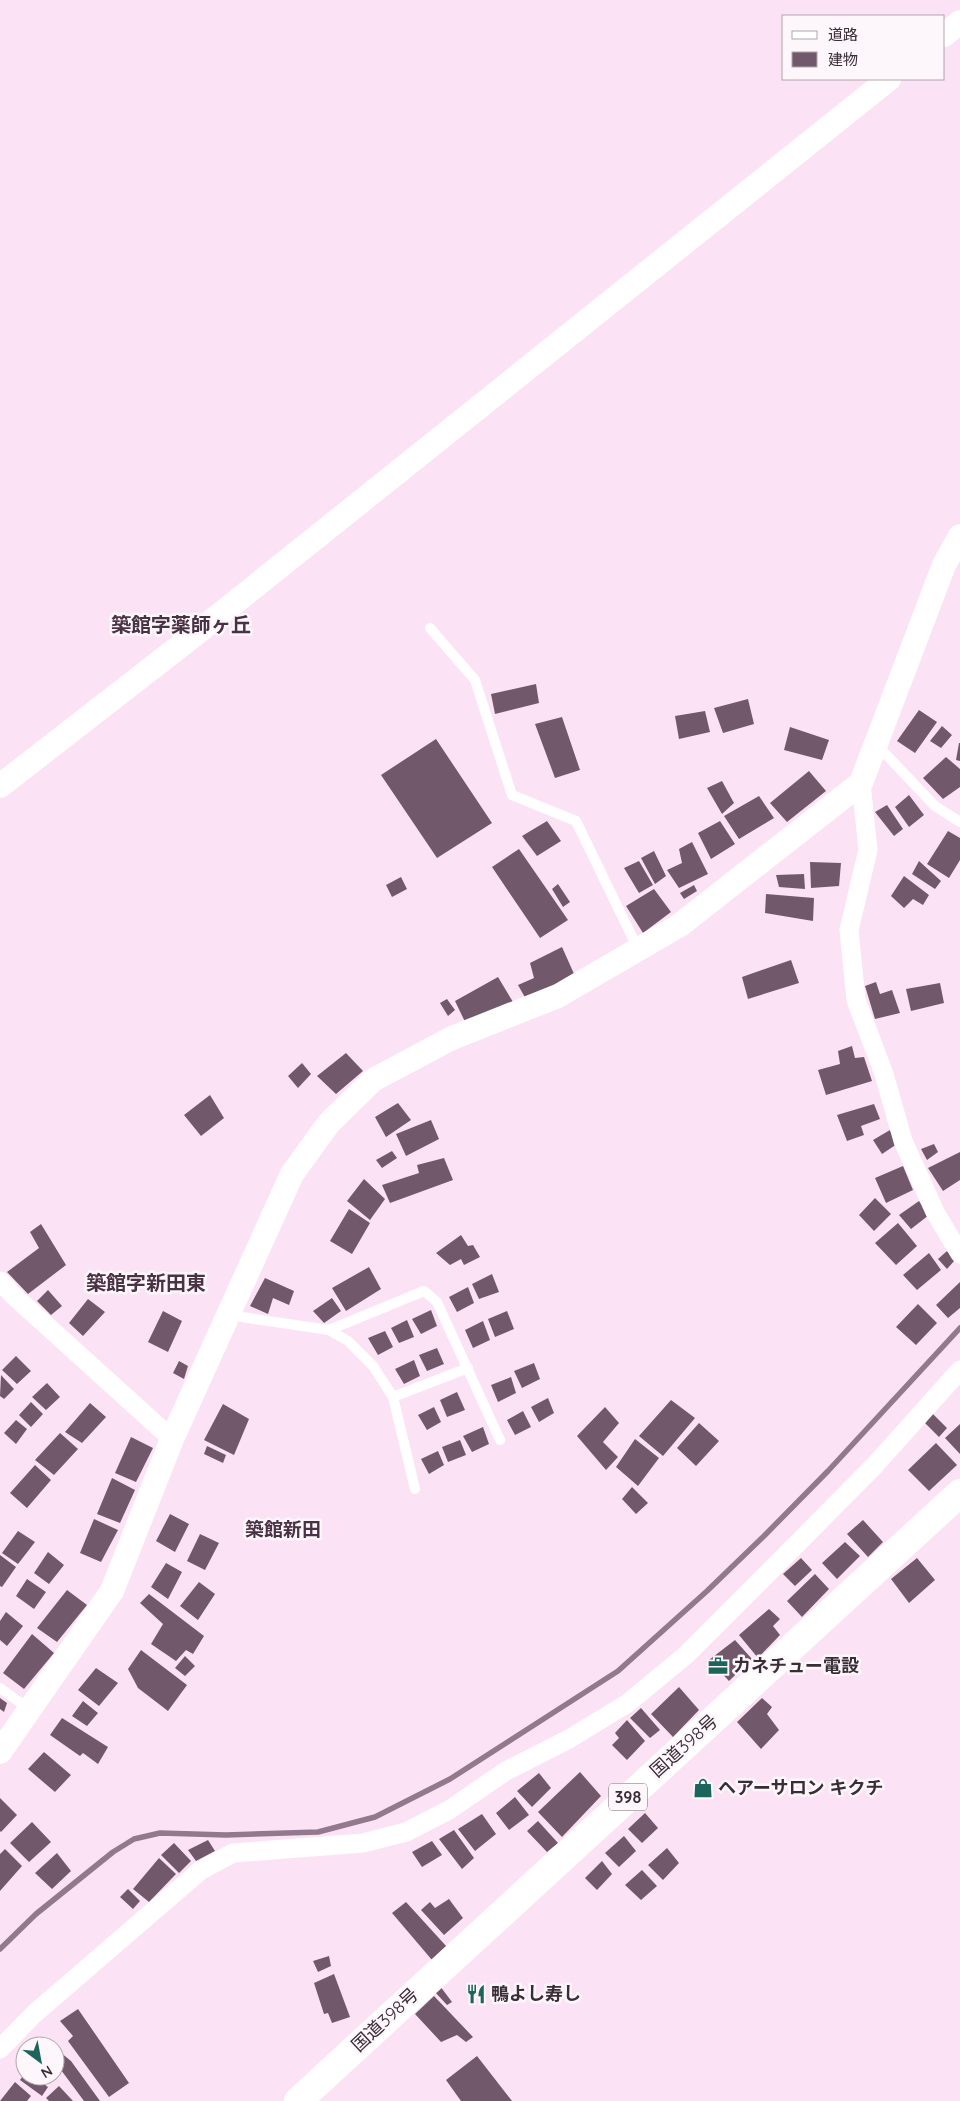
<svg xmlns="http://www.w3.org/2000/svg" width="960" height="2101" viewBox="0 0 960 2101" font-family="Quicksand,'Noto Sans JP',sans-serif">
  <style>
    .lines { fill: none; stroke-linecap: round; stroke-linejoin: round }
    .stream { stroke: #94788e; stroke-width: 5.5 }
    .building { fill: #72586b }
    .service { stroke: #fff; stroke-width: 10 }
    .minor { stroke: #fff; stroke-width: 19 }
    .tertiary { stroke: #fff; stroke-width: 24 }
    .trunk { stroke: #fff; stroke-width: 28 }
    .labels { text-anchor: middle; stroke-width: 5; stroke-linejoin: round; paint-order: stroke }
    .shield { fill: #fdf6fb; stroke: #746971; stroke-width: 1 }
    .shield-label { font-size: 16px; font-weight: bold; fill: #392d36 }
    .poi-label { font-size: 18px; font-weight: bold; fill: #392d36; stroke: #fdf6fb; text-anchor: start }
    .street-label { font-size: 18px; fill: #392d36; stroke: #fdf6fb }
    .neighbourhood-label { font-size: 19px; font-weight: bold; fill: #4a3245; stroke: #fdf6fb }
    .quarter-label { font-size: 20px; font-weight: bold; fill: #4a3245; stroke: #fdf6fb }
  </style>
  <rect width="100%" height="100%" fill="#fbe3f5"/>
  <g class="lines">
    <path class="stream" d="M0,1949l36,-35 77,-62 21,-13 26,-6 66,2 92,-3 57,-15 75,-38 168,-108 89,-80 57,-55 64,-65 132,-143"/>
  </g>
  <path class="building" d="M536,684l3,19 -44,11 -4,-20z
    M748,699l6,25 -31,9 -9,-25z
    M919,710l18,12 -22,31 -18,-12z
    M705,711l5,21 -31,7 -4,-23z
    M562,717l18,53 -25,8 -20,-54z
    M942,726l10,9 -11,13 -11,-7z
    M790,727l39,13 -7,20 -38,-10z
    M436,739l56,84 -55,35 -56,-83z
    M959,743h1v18l-4,-1z
    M946,757l14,12v18l-17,12 -20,-21z
    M809,771l17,20 -39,31 -17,-19z
    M722,781l12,22 -12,11 -15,-26z
    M909,795l15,20 -15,12 -14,-20z
    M759,796l15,22 -35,21 -15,-23z
    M887,805l16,24 -9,7 -19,-24z
    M547,821l14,20 -24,15 -15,-20z
    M720,821l15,23 -24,15 -13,-26z
    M948,831l12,7v22l-11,18 -22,-14z
    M692,842l16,32 -29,14 -12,-18 15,-7 -3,-14z
    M519,849l49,71 -28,18 -48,-71z
    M654,851l12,25 -11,8 -14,-26z
    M639,861l14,24 -14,8 -15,-25z
    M919,861l22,20 -6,8 -23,-15z
    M810,862l31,1 -2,23 -28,2z
    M804,874l1,15 -26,-2 -3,-12z
    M904,876l25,19 -6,10 -10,-6 -9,9 -13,-12z
    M401,877l6,12 -15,8 -6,-12z
    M558,884l12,18 -7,5 -11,-18z
    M694,885l3,6 -13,8 -4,-6z
    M654,889l17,23 -28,21 -17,-27z
    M766,894l48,4 -1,23 -48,-8z
    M562,947l13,29 -48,25 -9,-16 16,-7 -4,-15z
    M791,960l8,23 -51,16 -6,-22z
    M498,977l15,25 -46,24 -12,-25z
    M876,982l4,12 12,-4 8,23 -25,6 -10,-33z
    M940,983l4,20 -33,8 -5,-22z
    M447,999l8,11 -7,6 -8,-13z
    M852,1046l3,12 9,-1 8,24 -46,14 -8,-25 22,-6 -2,-13z
    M346,1053l17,18 -27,23 -19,-18z
    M302,1063l9,11 -13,14 -10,-12z
    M210,1095l14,23 -23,18 -17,-21z
    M398,1103l13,17 -25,17 -11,-20z
    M874,1104l6,15 -19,7 3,9 -17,6 -10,-26z
    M431,1120l8,19 -33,17 -10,-22z
    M890,1130l7,14 -15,10 -9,-14z
    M934,1144l4,8 -11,8 -6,-11z
    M392,1151l5,7 -15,10 -6,-8z
    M960,1152v28l-17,11 -15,-23z
    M444,1158l9,22 -63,23 -8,-18 37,-12 -2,-8z
    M903,1166l10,24 -27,13 -11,-25z
    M364,1179l21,20 -15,21 -23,-19z
    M875,1198l16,16 -17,17 -15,-16z
    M919,1201l10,14 -18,14 -12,-14z
    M349,1209l21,14 -18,31 -22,-13z
    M898,1223l19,23 -21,19 -21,-22z
    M41,1224l25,41 -38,29 -21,-22 32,-24 -9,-16z
    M461,1235l7,11 5,-1 7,12 -16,8 -3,-6 -11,6 -14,-12z
    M947,1251l8,9 -8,9 -9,-10z
    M929,1253l12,17 -24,20 -14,-15z
    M369,1267l12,22 -35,22 -14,-23z
    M492,1274l7,18 -20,7 -7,-15z
    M265,1278l29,13 -5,14 -16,-7 -5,16 -18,-8z
    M960,1282v26l-12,10 -12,-13z
    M468,1287l6,16 -17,9 -8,-15z
    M48,1290l14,16 -11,9 -14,-14z
    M332,1298l9,13 -17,12 -11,-12z
    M88,1299l17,13 -22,24 -14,-13z
    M918,1304l19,19 -21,22 -20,-18z
    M431,1310l6,16 -16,8 -9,-15z
    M163,1311l19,10 -14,31 -20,-10z
    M507,1311l7,18 -19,8 -7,-18z
    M407,1320l7,17 -15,6 -8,-15z
    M483,1321l7,19 -17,8 -8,-18z
    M385,1331l8,16 -15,8 -10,-17z
    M437,1348l7,16 -17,7 -8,-16z
    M16,1356l15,15 -14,13 -15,-14z
    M414,1360l6,16 -16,8 -9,-15z
    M179,1361l9,5 -4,13 -11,-6z
    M534,1363l6,16 -18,9 -8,-17z
    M1,1375l13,14 -10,10 -4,-3z
    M511,1377l5,16 -18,9 -7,-17z
    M47,1383l13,14 -14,13 -14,-13z
    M457,1392l8,18 -18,7 -7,-17z
    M548,1398l6,15 -15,9 -8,-15z
    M671,1400l24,18 -32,38 -24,-20z
    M31,1402l12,12 -12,13 -12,-12z
    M90,1403l16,14 -24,26 -17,-11z
    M223,1404l26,15 -15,36 -30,-15z
    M434,1407l7,15 -14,8 -9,-15z
    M605,1407l14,16 -16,19 15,15 -12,13 -29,-34z
    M523,1411l8,16 -16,8 -8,-15z
    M932,1413l15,15 -8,9 -14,-14z
    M16,1420l11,9 -11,15 -12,-11z
    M699,1423l20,18 -23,25 -19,-18z
    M960,1424v30l-15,-16z
    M483,1427l6,17 -17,8 -9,-16z
    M60,1433l18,16 -24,26 -19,-15z
    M131,1437l22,11 -17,34 -21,-9z
    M635,1439l24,19 -21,28 -22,-19z
    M460,1440l6,15 -18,7 -6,-15z
    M936,1443l21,22 -28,26 -21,-21z
    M207,1446l19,9 -3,8 -19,-9z
    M438,1451l6,14 -15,9 -8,-15z
    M35,1465l16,15 -24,28 -17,-15z
    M112,1478l23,12 -15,33 -23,-9z
    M632,1487l16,16 -12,11 -14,-15z
    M170,1514l19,10 -14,28 -19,-11z
    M94,1519l24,11 -17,32 -21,-9z
    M863,1520l20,22 -15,15 -21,-23z
    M18,1531l17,11 -17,22 -16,-11z
    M200,1534l19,9 -14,27 -18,-9z
    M845,1542l15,14 -23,23 -15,-16z
    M48,1552l16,13 -15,19 -15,-11z
    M0,1555l16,12 -14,20 -2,-1z
    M801,1558l11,12 -17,16 -12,-12z
    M917,1558l18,22 -26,23 -18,-24z
    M166,1563l16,9 -14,27 -17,-12z
    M815,1574l14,15 -27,28 -15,-16z
    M27,1579l19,13 -12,17 -18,-13z
    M199,1582l16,12 -17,26 -18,-14z
    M67,1590l20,15 -30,37 -20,-14z
    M149,1594l55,42 -11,18 -7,-4 -10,11 -25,-17 12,-20 -23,-21z
    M769,1609l11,10 -7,7 7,9 -22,23 -19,-23z
    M6,1612l17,14 -16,20 -7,-6v-19z
    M32,1634l22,19 -30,36 -21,-16z
    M735,1640l17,19 -23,22 -20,-21z
    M141,1650l46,35 -19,26 -30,-23 -10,-19z
    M185,1656l10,10 -10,10 -10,-8z
    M96,1668l22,15 -19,23 -21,-16z
    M679,1687l20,23 -26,27 -22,-23z
    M0,1698l7,5 -3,9 -4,-3z
    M762,1698l10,9 -5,7 12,16 -18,19 -24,-27z
    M83,1701l15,12 -11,13 -15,-10z
    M641,1708l19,22 -10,8 -20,-20z
    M62,1718l46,29 -10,17 -15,-11 -3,3 -30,-21z
    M627,1720l18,21 -18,19 -15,-15 7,-7 -4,-5z
    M44,1752l27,23 -16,17 -27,-23z
    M580,1772l21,24 -39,41 -24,-25z
    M539,1773l12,15 -19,19 -15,-16z
    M515,1797l14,18 -20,15 -13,-17z
    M0,1798l17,17 -16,17 -1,-1z
    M645,1813l13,15 -16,15 -14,-14z
    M482,1814l14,20 -21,17 -17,-22z
    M538,1821l20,22 -11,9 -20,-21z
    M32,1822l19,20 -22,20 -19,-19z
    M454,1830l20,28 -12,11 -23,-30z
    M624,1836l12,15 -17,16 -14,-14z
    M208,1840l7,11 -19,10 -8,-11z
    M432,1841l10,14 -20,12 -10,-15z
    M174,1843l17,18 -12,12 -18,-18z
    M667,1848l12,15 -16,17 -15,-15z
    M5,1849l17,17 -22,25v-37z
    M57,1853l14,18 -19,18 -17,-16z
    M159,1858l17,16 -27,28 -16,-13z
    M602,1861l10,13 -15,16 -12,-12z
    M642,1870l15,16 -16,14 -16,-15z
    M128,1889l12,12 -7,8 -13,-12z
    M449,1899l14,19 -19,17 -23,-25 9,-8 5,6z
    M406,1902l41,45 -15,13 -40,-47z
    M329,1956l2,10 -13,6 -5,-11z
    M334,1974l16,43 -18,6 -4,-10 -4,1 -10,-31z
    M440,1986l12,16 -5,3 -13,-14z
    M434,1996l39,41 -7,5 -9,-7 -16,7 -26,-28z
    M78,2009l51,74 -20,14 -41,-56 5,-5 -13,-15z
    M55,2048l16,13 29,40h-16l-23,-31 -6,4z
    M477,2056l35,45h-51l-15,-21z
    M25,2073v3h8l15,11 -6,9 -22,-16z
    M15,2082l16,14 -4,5h-27z
    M59,2086l14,15h-24l-3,-3z"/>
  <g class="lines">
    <path class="service" d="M430,628l45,52 37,115 64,26 62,128
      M877,745l58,61 25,16
      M228,1315l101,15 19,11 25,25 20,31 22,92
      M329,1330l95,-39 13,11 63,138
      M393,1397l75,-29
      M0,1688l29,21"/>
    <path class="minor" d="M861,783l7,67 -19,80 7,70 28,74 19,67 32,71 25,42
      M0,1281l14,15 158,143
      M0,2049l34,-35 167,-144 32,-17 130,-10 43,-11 43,-22 57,-39 63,-32 59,-36 58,-48 94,-94 95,-96 85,-95"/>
    <path class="tertiary" d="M944,35l16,-13
      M0,786l193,-150 696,-557
      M0,1752l112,-161 60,-152 120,-265 37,-51 44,-43 79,-42 106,-42 122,-71 181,-142 83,-218 16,-29"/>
    <path class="trunk" d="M298,2101l662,-608"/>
  </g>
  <defs>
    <symbol id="office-bare" viewBox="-9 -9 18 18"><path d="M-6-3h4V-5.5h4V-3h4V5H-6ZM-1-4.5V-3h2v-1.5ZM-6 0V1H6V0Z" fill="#1b655d" stroke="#fdf6fb" stroke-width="2.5" paint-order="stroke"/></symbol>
    <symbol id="shop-bare" viewBox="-9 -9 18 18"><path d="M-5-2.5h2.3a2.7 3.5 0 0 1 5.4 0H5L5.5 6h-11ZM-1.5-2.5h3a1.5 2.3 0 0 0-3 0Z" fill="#1b655d" stroke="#fdf6fb" stroke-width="2.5" paint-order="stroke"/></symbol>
    <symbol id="restaurant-bare" viewBox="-9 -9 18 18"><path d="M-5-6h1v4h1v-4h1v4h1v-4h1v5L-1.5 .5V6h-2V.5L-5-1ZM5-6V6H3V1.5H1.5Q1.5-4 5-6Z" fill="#1b655d" stroke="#fdf6fb" stroke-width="2.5" paint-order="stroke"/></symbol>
  </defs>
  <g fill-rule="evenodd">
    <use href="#office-bare" x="704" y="1652" width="28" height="28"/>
    <use href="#shop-bare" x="689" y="1774" width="28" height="28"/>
    <use href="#restaurant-bare" x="462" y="1980" width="28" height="28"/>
  </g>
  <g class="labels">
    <rect class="shield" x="609" y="1783.5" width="38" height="27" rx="4"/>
    <g class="shield-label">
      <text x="628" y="1803">398</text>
    </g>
    <g class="poi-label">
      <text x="733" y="1672">カネチュー電設</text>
      <text x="718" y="1794">ヘアーサロン キクチ</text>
      <text x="491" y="2000">鴨よし寿し</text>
    </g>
    <g class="street-label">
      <text transform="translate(684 1746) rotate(-42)" y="6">国道398号</text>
      <text transform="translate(385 2020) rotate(-43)" y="6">国道398号</text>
    </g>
    <g class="neighbourhood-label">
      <text x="283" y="1536">築館新田</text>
    </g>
    <g class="quarter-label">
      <text x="181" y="632">築館字薬師ヶ丘</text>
      <text x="146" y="1290">築館字新田東</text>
    </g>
  </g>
  <rect x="782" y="15" width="162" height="65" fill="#fdf6fb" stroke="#afa6ac"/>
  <rect x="792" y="31" width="25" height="8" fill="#ffffff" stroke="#afa6ac"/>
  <text x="828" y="40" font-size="15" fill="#392d36">道路</text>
  <rect x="792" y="52" width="25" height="15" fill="#72586b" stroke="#afa6ac"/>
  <text x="828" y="65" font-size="15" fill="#392d36">建物</text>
  <g transform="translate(40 2061) rotate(148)"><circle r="24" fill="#fdf6fb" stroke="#afa6ac"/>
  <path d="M0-4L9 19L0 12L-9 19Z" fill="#1b655d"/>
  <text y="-8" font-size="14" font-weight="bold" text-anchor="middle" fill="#392d36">N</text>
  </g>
</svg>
